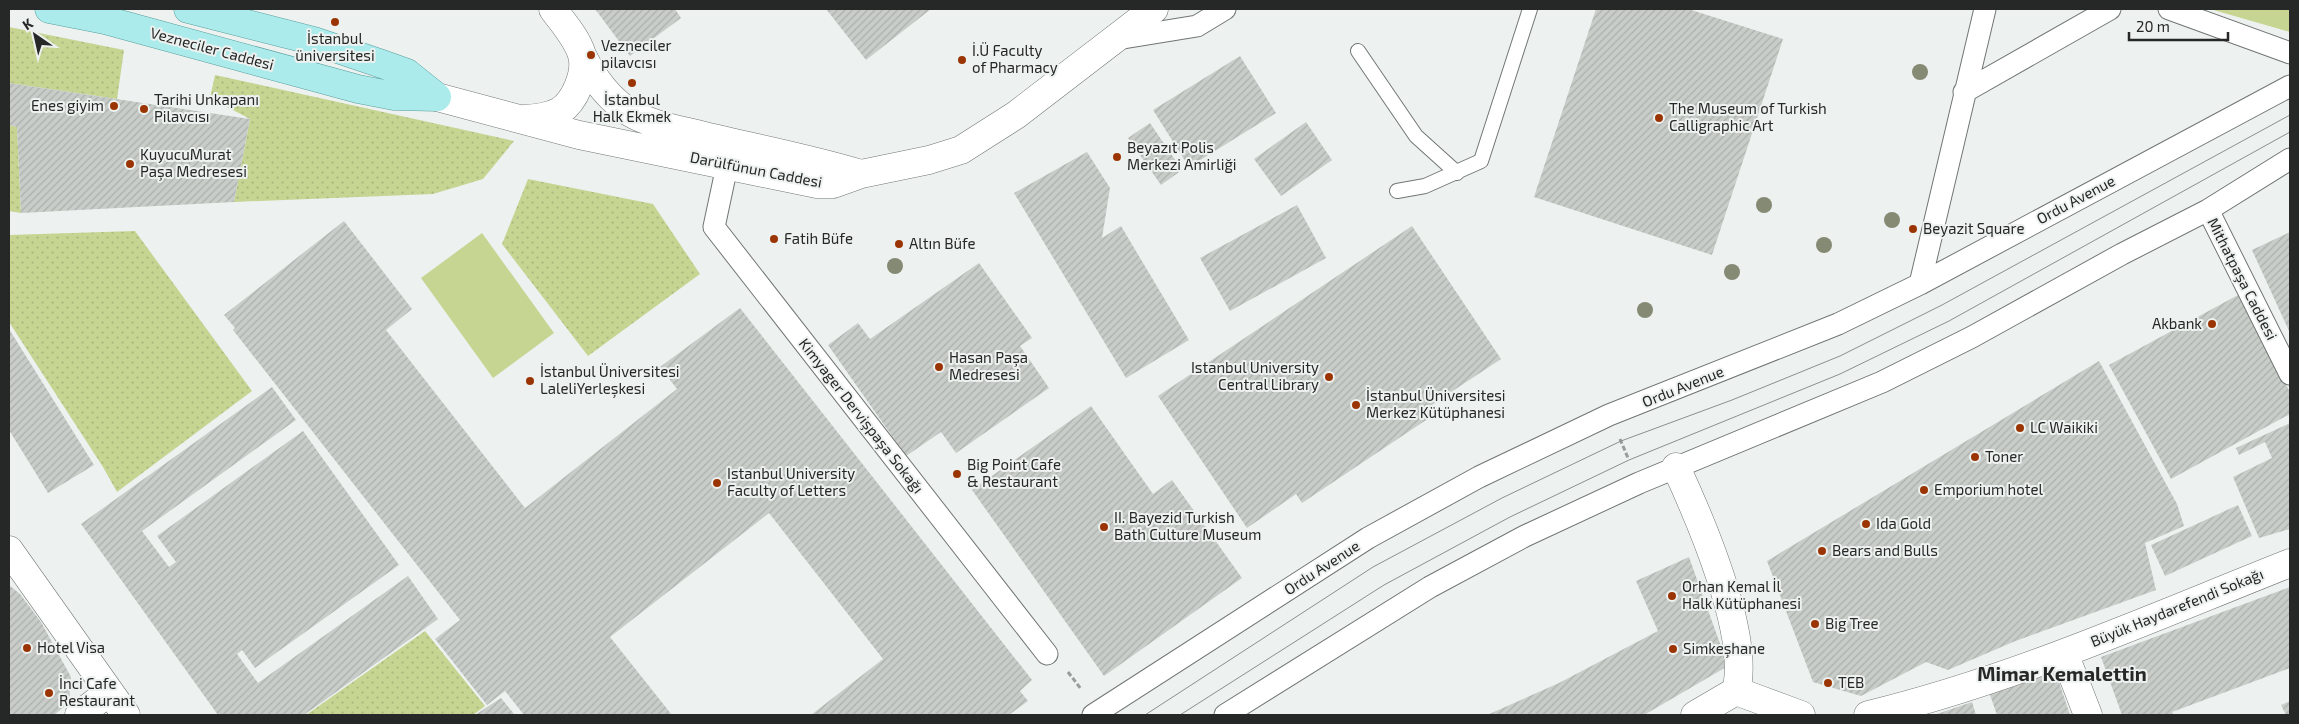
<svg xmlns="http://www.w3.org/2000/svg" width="2299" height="724" viewBox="0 0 2299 724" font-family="'Exo 2',sans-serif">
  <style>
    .grass { fill: #c6d592 }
    .park { fill: url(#park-dots) }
    .building { fill: url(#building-hatch) }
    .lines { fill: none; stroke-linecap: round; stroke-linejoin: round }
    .service-casing { stroke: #717674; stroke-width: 16 }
    .pedestrian-casing { stroke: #717674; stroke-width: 23 }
    .minor-casing { stroke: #717674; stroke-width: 29 }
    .tertiary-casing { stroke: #717674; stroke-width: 29 }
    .secondary-casing { stroke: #717674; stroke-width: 29 }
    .primary-casing { stroke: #599e9d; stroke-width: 29 }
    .path { stroke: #989c9b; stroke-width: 3; stroke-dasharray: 5 2.5; stroke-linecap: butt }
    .service { stroke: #fff; stroke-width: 14 }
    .pedestrian { stroke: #fff; stroke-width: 21 }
    .minor { stroke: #fff; stroke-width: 28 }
    .tertiary { stroke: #fff; stroke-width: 28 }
    .secondary { stroke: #fff; stroke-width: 28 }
    .primary { stroke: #acebeb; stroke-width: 28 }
    .tram { stroke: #8b8f8d; stroke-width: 1 }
    .tree { fill: #848a73 }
    .poi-dot { fill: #9a3503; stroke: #edf2f0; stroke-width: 2 }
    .labels { text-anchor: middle; stroke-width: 4; stroke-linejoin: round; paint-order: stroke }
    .poi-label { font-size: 15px; fill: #262827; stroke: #edf2f0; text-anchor: start }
    .street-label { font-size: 15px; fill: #262827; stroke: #edf2f0 }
    .district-label { font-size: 20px; font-weight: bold; fill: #262827; stroke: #edf2f0 }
  </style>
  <defs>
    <pattern id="park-dots" width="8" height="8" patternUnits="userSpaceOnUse" patternTransform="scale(1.25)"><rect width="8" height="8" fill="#c6d592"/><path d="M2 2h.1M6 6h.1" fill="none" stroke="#aab77e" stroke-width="1.8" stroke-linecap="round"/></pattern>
    <pattern id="building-hatch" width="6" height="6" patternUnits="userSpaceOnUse" patternTransform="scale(1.25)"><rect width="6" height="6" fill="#c9cdc9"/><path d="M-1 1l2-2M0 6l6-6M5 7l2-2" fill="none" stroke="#acb0ad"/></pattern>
  </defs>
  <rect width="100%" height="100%" fill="#edf2f0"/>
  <path class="grass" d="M2210,9h80v23z
    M482,233l72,100 -61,45 -72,-100z"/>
  <path class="park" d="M9,27l115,23 -7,49 -108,-16z
    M215,75l299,66 -31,38 -50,15 -199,8 16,-83 -40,-21z
    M9,125l8,2 4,86 -12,-2z
    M528,179l125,25 47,70 -112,82 -86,-112z
    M135,231l117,160 -135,101 -14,-25 -94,-145v-87z
    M425,631l60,75 -12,9h-167z"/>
  <path class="building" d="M595,9h80l6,9 -51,38z
    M826,9h105l-65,51z
    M1596,9h92l95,30 -71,216 -178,-58z
    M1240,56l36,57 -87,54 -36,-57z
    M9,83l241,36 -16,83 -213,11 -4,-86 -8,-2z
    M1306,122l26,38 -51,36 -27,-37z
    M1150,123l32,47 -21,15 -33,-47z
    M1087,152l23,36 -8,50 19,-12 68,114 -63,38 -112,-185z
    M1297,205l29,53 -96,53 -30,-53z
    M344,221l68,88 -26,21 139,178 152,-119 -17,-22 80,-59 292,372 -12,11 8,10 -19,14h-198l72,-56 -114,-146 -159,124 62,78h-148l-19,-24 -18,14 -52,-66 25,-19 -227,-290 2,-2 -11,-13z
    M1412,226l89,133 -71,47 5,8 -133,89 -6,-9 -49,34 -89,-132z
    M2290,232v101l-38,-83z
    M979,263l53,75 -12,8 29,42 -93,65 -15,-21 -35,24 -78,-111 30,-22 12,16z
    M2238,295l52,97v22l-119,65 -62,-114z
    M9,329l85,136 -46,28 -39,-63z
    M2099,361l78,143 7,22 -39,17 11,47 -143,52 -65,28 -22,-8 -65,34 -48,-14 -46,-121z
    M272,387l24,33 -154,111 27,36 7,-5 -19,-26 146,-105 96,134 -144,103 -13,-18 -5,4 21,29 150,-107 30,43 -134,96h-86l-137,-191z
    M1091,406l62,88 19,-14 70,98 -138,98 -132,-186z
    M2290,423v106l-31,9 -26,-61 39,-19 -7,-16 -26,13 -3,-7z
    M2238,505l14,31 -87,40 -14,-31z
    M1689,557l39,109 -84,49h-157l72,-32 99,-52 -22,-50z
    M9,585l11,9 21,28 30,55 -2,26 -15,12h-45z
    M2290,587v81l-118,44 2,3h-52l-21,-58z
    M2055,670l15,45h-73l-8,-23z
    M501,698l14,17h-40z
    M2290,701v14h-4l-5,-10z
    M1972,702l4,13h-42z"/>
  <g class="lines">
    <defs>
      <path id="service" d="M1358,51l58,85 41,37
        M1397,191l28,-5 56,-25 49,-152"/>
      <path id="pedestrian" d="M2169,9l121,44
        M1117,39l80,-13 28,-17
        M1964,92l146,-83
        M727,166l-13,61 333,427
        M2208,210l82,164
        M1920,284l65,-275
        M1093,715l275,-177 111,-61 130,-62 229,-91 82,-40 370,-198
        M1225,715l205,-128 95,-51 114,-53 243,-101 90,-45 150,-83 86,-44 82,-51"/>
      <path id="minor" d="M1676,467c24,52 75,169 60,224
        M2064,653l24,62
        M1736,691l65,24
        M79,715l30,-23
        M1695,715l41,-24
        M1868,715c145,-35 283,-97 422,-152"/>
      <path id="tertiary" d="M9,550l117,165"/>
      <path id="secondary" d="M583,57c11,22 25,41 46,55 22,13 48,17 72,23 53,13 108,23 160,39
        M437,97l142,38 238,49h16l28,-10 68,-14 32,-10 55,-35 138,-106
        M525,119c12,-1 24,-2 35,-8 15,-10 27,-38 22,-56 -5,-17 -19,-32 -29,-46"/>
      <path id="primary" d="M49,9l56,11 253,69 36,7 43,1
        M188,9l126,32 68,23 25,9 30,24"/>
    </defs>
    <use href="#service" class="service-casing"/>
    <use href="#pedestrian" class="pedestrian-casing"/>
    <use href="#minor" class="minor-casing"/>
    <use href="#tertiary" class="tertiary-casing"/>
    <use href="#secondary" class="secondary-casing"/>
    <use href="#primary" class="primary-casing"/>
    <path class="path" d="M1620,439l8,19
      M1068,672l13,17"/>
    <use href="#service" class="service"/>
    <use href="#pedestrian" class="pedestrian"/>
    <use href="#minor" class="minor"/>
    <use href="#tertiary" class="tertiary"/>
    <use href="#secondary" class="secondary"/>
    <use href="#primary" class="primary"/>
    <path class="tram" d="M1145,715l228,-148 129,-69 119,-57 111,-41 108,-44 102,-51 348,-190
      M1180,715l204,-130 126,-68 119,-57 211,-86 109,-53 341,-189"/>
  </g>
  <g class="tree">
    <circle cx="1920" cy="72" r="8"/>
    <circle cx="1764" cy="205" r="8"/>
    <circle cx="1892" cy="220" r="8"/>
    <circle cx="1824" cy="245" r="8"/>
    <circle cx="895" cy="266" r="8"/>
    <circle cx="1732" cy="272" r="8"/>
    <circle cx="1645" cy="310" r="8"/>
  </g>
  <g class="poi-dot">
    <circle cx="335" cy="22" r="5"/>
    <circle cx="591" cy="55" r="5"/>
    <circle cx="962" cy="60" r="5"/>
    <circle cx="632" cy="83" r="5"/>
    <circle cx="114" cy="106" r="5"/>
    <circle cx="144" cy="109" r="5"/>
    <circle cx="1659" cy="118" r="5"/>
    <circle cx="1117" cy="157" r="5"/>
    <circle cx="130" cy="164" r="5"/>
    <circle cx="1913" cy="229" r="5"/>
    <circle cx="774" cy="239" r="5"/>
    <circle cx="899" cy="244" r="5"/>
    <circle cx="2212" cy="324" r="5"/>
    <circle cx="939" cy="367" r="5"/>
    <circle cx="1329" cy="377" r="5"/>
    <circle cx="530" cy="381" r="5"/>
    <circle cx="1356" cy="405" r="5"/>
    <circle cx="2020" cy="428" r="5"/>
    <circle cx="1975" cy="457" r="5"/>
    <circle cx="957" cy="474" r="5"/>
    <circle cx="717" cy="483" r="5"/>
    <circle cx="1924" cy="490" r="5"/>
    <circle cx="1866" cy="524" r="5"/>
    <circle cx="1104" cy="527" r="5"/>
    <circle cx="1822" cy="551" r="5"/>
    <circle cx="1672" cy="596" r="5"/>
    <circle cx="1815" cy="624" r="5"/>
    <circle cx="27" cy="648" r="5"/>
    <circle cx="1673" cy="649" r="5"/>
    <circle cx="1828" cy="683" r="5"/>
    <circle cx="49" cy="693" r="5"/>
  </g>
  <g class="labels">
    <g class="poi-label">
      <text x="335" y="44" text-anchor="middle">İstanbul<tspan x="335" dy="17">üniversitesi</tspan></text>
      <text x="601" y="51">Vezneciler<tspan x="601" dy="17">pilavcısı</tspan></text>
      <text x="972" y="56">İ.Ü Faculty<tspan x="972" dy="17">of Pharmacy</tspan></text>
      <text x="154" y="105">Tarihi Unkapanı<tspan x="154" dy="17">Pilavcısı</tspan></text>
      <text x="632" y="105" text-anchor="middle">İstanbul<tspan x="632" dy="17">Halk Ekmek</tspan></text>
      <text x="104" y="111" text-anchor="end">Enes giyim</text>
      <text x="1669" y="114">The Museum of Turkish<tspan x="1669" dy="17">Calligraphic Art</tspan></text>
      <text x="1127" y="153">Beyazıt Polis<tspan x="1127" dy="17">Merkezi Amirliği</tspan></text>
      <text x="140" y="160">KuyucuMurat<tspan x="140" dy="17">Paşa Medresesi</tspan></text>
      <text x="1923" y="234">Beyazit Square</text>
      <text x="784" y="244">Fatih Büfe</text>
      <text x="909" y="249">Altın Büfe</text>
      <text x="2202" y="329" text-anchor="end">Akbank</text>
      <text x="949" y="363">Hasan Paşa<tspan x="949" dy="17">Medresesi</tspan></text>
      <text x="1319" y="373" text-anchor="end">Istanbul University<tspan x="1319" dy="17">Central Library</tspan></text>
      <text x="540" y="377">İstanbul Üniversitesi<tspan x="540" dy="17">LaleliYerleşkesi</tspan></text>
      <text x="1366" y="401">İstanbul Üniversitesi<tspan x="1366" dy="17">Merkez Kütüphanesi</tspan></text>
      <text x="2030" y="433">LC Waikiki</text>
      <text x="1985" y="462">Toner</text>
      <text x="967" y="470">Big Point Cafe<tspan x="967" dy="17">&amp; Restaurant</tspan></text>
      <text x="727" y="479">Istanbul University<tspan x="727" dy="17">Faculty of Letters</tspan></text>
      <text x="1934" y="495">Emporium hotel</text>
      <text x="1114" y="523">II. Bayezid Turkish<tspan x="1114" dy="17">Bath Culture Museum</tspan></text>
      <text x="1876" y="529">Ida Gold</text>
      <text x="1832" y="556">Bears and Bulls</text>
      <text x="1682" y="592">Orhan Kemal İl<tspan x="1682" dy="17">Halk Kütüphanesi</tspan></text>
      <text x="1825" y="629">Big Tree</text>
      <text x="37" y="653">Hotel Visa</text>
      <text x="1683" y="654">Simkeşhane</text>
      <text x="1838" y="688">TEB</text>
      <text x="59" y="689">İnci Cafe<tspan x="59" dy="17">Restaurant</tspan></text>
    </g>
    <g class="street-label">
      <text transform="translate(212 49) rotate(15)" y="5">Vezneciler Caddesi</text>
      <text transform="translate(756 170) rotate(11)" y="5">Darülfünun Caddesi</text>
      <text transform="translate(2076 200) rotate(-28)" y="5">Ordu Avenue</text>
      <text transform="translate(2242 279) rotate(63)" y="5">Mithatpaşa Caddesi</text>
      <text transform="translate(1683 387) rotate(-22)" y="5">Ordu Avenue</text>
      <text transform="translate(861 416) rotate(52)" y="5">Kimyager Dervişpaşa Sokağı</text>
      <text transform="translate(1322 568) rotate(-33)" y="5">Ordu Avenue</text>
      <text transform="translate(2177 608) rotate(-22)" y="5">Büyük Haydarefendi Sokağı</text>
    </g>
    <g class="district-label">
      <text x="2062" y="681">Mimar Kemalettin</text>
    </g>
  </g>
  <rect width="2299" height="724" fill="none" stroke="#262827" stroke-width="20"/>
  <g transform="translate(35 35) rotate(326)" stroke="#edf2f0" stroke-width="4" paint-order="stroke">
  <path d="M0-4L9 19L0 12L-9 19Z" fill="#262827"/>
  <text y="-8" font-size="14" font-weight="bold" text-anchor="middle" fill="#262827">K</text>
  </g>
  <path d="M2129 32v8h99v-8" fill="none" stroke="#262827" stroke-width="2.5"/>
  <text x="2136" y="32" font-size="15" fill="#262827" stroke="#edf2f0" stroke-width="4" paint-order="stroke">20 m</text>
</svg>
